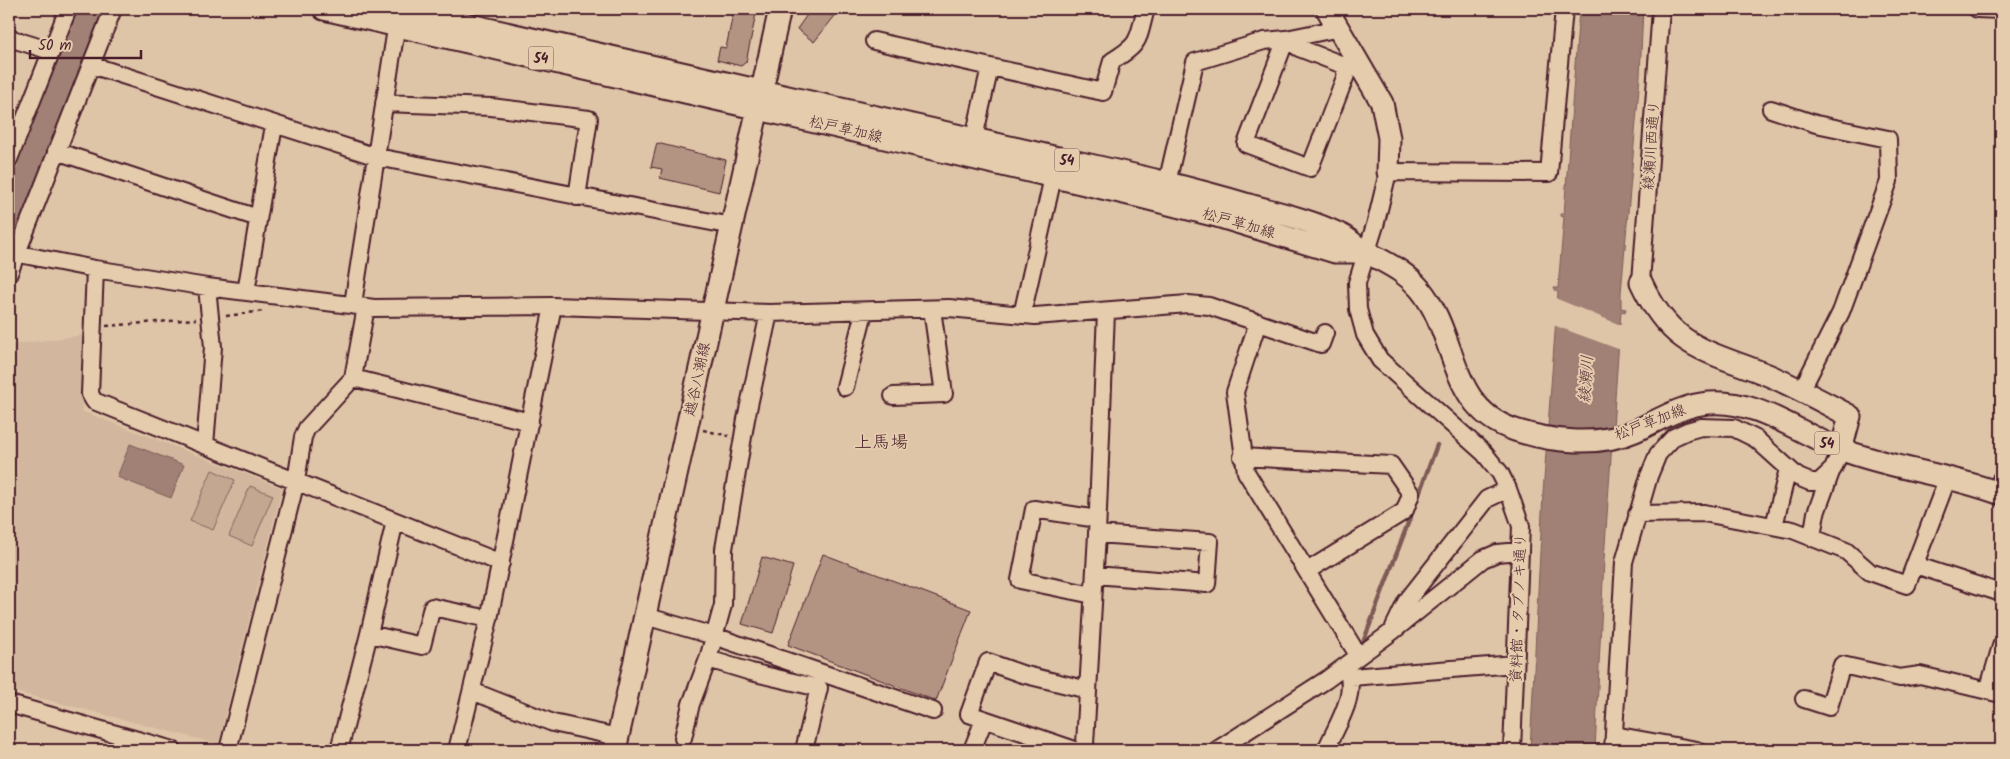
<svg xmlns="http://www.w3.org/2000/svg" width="2010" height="759" viewBox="0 0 2010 759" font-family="Kalam,'Klee One',sans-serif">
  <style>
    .built { fill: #d2b69d }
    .green { fill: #c3a791; stroke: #86635e }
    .water { fill: #a18175; stroke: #7e5a57 }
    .pier { fill: #dfc5a8 }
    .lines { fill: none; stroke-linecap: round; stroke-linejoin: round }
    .stream { stroke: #7e5a57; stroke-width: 4.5 }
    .river { stroke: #a18175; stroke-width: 26 }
    .building { fill: #b39483; stroke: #4a1f2b }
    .minor-casing { stroke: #4a1f2b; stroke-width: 20 }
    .major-casing { stroke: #4a1f2b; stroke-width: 25 }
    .path { stroke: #4a1f2b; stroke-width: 2.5; stroke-dasharray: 4 4; stroke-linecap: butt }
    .minor { stroke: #e5ccad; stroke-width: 16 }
    .major { stroke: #e5ccad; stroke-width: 21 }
    .labels { text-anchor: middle; stroke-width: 4; stroke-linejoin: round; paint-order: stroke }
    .shield { fill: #e5ccad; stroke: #785352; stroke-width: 1 }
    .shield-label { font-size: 14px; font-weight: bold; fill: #4a1f2b }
    .street-label { font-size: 15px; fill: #4a1f2b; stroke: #e5ccad }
    .water-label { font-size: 16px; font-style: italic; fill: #5b333a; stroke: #e5ccad }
    .quarter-label { font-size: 18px; fill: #4a1f2b; stroke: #e5ccad }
  </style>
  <rect width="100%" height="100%" fill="#dfc5a8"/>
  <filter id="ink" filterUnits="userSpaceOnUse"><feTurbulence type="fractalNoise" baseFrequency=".02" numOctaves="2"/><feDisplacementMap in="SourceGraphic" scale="10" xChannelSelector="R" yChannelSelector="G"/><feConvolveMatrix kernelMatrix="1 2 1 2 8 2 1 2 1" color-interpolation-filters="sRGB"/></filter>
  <g filter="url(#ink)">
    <path class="built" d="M85,335l-3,76 200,77 -64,256 -209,-54v-345z"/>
    <path class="green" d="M212,470l23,10 -22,50 -23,-9z
      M250,486l23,9 -21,51 -23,-10z"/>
    <path class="water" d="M1575,9h68l-3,67 -19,217v15l5,1 -1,3 -4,-1 -17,249 -9,190h-65l13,-257 15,-201 -4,-2v-2h4l6,-71 -4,-1v-2h4l15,-204z
      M130,444l54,21 -13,33 -54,-21z"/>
    <path class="pier" d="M1555,298l68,28 -2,24 -68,-25z"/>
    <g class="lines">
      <path class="stream" d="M1417,499l20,-54
        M1364,640l49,-130"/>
      <path class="river" d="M9,223l83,-214"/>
    </g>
    <path class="building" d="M734,9h23l-11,53 -5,4 -24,-6 3,-13 6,1z
      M811,9h13l10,8 -20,25 -17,-13z
      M657,143l69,17 -7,32 -59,-14 2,-9 -11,-2z
      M823,554l148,56 -35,91 -148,-56z
      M762,557l31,9 -20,67 -31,-9z"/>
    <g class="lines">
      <defs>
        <path id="minor" d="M1977,9l24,1
          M9,38l42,13
          M874,41l229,51 9,-31c30,-18 25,-21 34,-52
          M91,65l286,92 355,69
          M384,103l107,4 98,12 -12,78
          M1771,109l45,15 72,15 1,42 -48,131 -40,79
          M974,138l16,-71
          M56,151l202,67
          M9,159l59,-150
          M1167,183l28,-121 69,-21 22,-2 13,9 44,17 3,10 -36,93 -64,-24 40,-105 54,-11
          M9,252l86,17 112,18 167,21 179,-2 216,7 180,-5 86,8 153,-12 21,2 112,38 4,-11
          M95,269l-5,125 4,7 407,162
          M9,273l104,-264
          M1641,282l20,-273
          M246,292l28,-167
          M353,304l45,-288
          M769,313l-23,106 -22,130 -1,56 -15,54 43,13 68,16 -15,62
          M1022,315l31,-138
          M1258,322l-23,70 11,80 112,183
          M353,378l177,44
          M845,387l19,-75
          M893,396l51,-2 -12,-85
          M205,445l8,-98 -6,-60
          M1242,457l149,8 20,29 -6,16 -5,4 -93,57
          M1998,492l3,-13
          M1637,514l67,-1 89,17 53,21 24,21 37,13 41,-108
          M1774,526l14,-57
          M1812,537l4,-24 15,-41
          M1915,565l86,28
          M1095,575l112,9 3,-42 -113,-8
          M1093,595l-73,-15 14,-71 63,10
          M645,616l69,20 219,75
          M1394,627l12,-25 81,-103 21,-10
          M369,634l53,12 10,-39 57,12
          M1351,677l164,-13
          M472,691l81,32 65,14
          M1988,691l13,-45
          M1804,699l25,8 13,-42 58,13 20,-3 81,19
          M9,704l164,46
          M1614,735l83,15
          M683,738l8,-34 17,-45
          M228,750l68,-269 7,-44 4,-9 46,-50 13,-71
          M339,750l30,-116 26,-113
          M457,750l32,-131 64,-313
          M972,750l12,-30
          M1075,750l-106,-36 19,-52 34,12 66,16
          M1082,750l3,-6 12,-210 9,-222
          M1217,750l109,-70 67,-49 90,-72 14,-6 23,-2
          M1326,750c10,-24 33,-56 20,-82
          M1512,750l9,-224 -13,-37 -8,-16 -16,-20 -104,-93 -15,-25 -7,-26 -1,-26 19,-61 12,-50 161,1 15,-164
          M1613,750l11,-188 25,-86 9,-22 16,-17 13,-6 14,-4 33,1 22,11 42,38 12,5h9l14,-13 8,-19"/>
        <path id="major" d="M324,9l813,187 80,20 118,36h30
          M400,9c212,50 424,95 636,144 71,16 143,31 213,52 31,8 64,16 92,30 8,4 14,11 22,15 22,13 40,19 57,39 39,47 27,119 95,141 37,12 84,17 120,1 24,-11 47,-26 74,-28 48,-4 89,30 131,46 52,20 109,25 161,45
          M1327,9l55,94 7,35 -1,34
          M1641,282c31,67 65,68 127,93 28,12 55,27 82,41l-9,34
          M615,750l165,-741"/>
      </defs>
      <use href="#minor" class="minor-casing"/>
      <use href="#major" class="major-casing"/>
      <path class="path" d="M226,316l37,-5
        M106,326l90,-7
        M703,430l26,6"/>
      <use href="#minor" class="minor"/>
      <use href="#major" class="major"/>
    </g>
  </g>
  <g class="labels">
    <g class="shield">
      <rect x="528.5" y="46.5" width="25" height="23" rx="4"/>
      <rect x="1054.5" y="148.5" width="25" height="23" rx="4"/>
      <rect x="1814.5" y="431.5" width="25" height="23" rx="4"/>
    </g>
    <g class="shield-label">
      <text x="541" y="63">54</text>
      <text x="1067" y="165">54</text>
      <text x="1827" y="448">54</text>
    </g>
    <g class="street-label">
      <text transform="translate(846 129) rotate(13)" y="5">松戸草加線</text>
      <text transform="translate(1651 145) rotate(-86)" y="5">綾瀬川西通り</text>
      <text transform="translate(1239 223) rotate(16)" y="5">松戸草加線</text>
      <text transform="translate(697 379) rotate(-78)" y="5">越谷八潮線</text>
      <text transform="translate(1650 422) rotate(-21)" y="5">松戸草加線</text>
      <text transform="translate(1518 608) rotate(-88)" y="5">資料館・タブノキ通り</text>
    </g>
    <g class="water-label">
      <text transform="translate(1585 379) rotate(-86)" y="6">綾瀬川</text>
    </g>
    <g class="quarter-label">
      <text x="881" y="448">上馬場</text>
    </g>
  </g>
  <rect width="2010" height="759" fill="none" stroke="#e5ccad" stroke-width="30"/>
  <rect x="15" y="15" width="1980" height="729" fill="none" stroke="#4a1f2b" stroke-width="2" filter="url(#ink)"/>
  <path d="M30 50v8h111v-8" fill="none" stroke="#4a1f2b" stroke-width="2.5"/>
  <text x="38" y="50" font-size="15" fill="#4a1f2b" stroke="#e5ccad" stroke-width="4" paint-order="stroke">50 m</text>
</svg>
